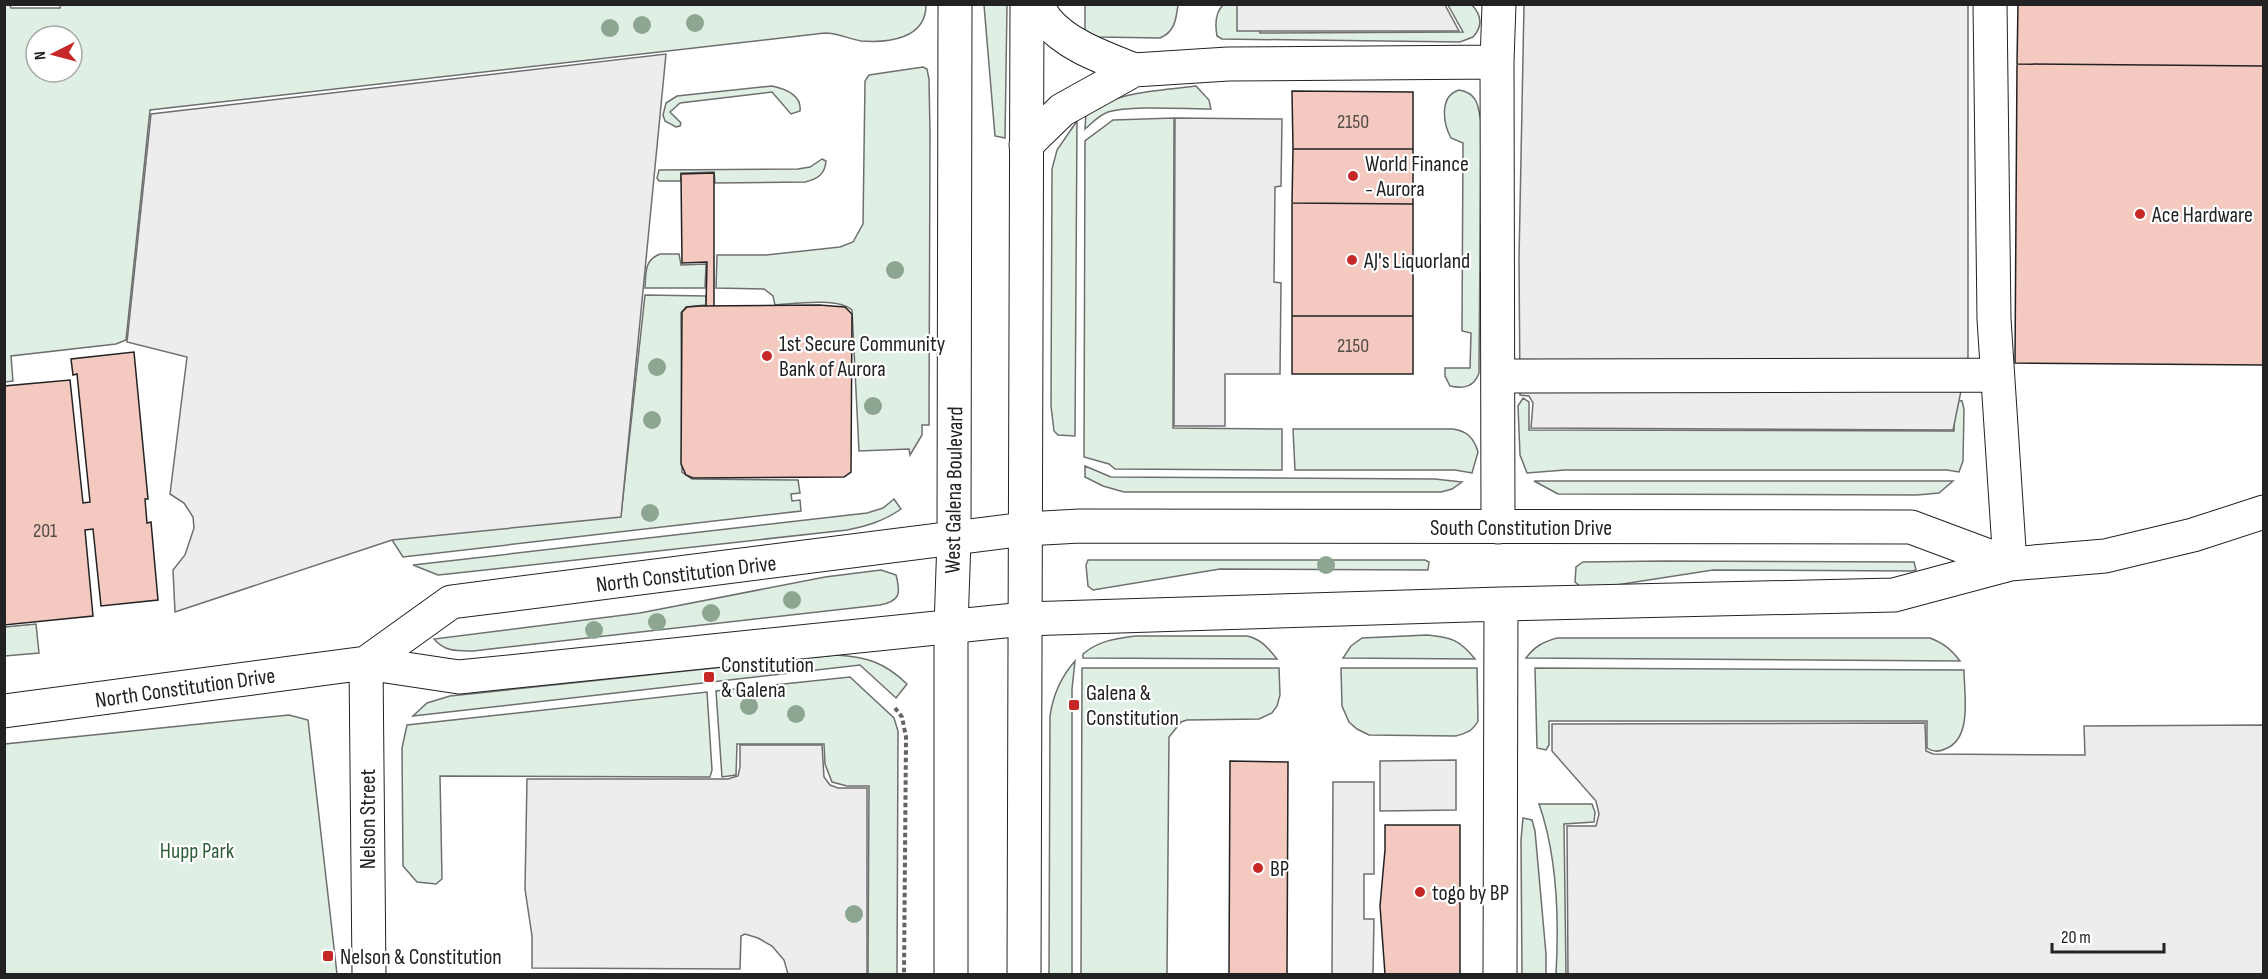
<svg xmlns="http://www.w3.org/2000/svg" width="2268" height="979" viewBox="0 0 2268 979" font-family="'Sofia Sans Condensed',sans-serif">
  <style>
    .green { fill: #e0efe3; stroke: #6f6f6f; stroke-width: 1.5; fill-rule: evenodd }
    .parking { fill: #ededed; stroke: #6f6f6f; stroke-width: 1.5 }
    .building { fill: #f3c9c0; stroke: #222; stroke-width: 1.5 }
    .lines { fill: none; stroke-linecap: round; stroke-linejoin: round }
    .minor-casing { stroke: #222; stroke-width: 35 }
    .major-casing { stroke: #222; stroke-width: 35 }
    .path { stroke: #646464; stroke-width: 4; stroke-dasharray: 4.5 3; stroke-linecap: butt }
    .minor { stroke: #fff; stroke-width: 33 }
    .major { stroke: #fff; stroke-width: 33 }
    .tree { fill: #8da692 }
    .poi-dot { fill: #c62828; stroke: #fff; stroke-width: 2 }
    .labels { text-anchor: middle; stroke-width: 4.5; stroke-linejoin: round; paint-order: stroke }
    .number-label { font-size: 20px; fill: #564c4a }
    .poi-label { font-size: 22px; fill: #222; stroke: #fff; text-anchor: start }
    .street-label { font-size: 22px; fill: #222; stroke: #fff }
    .park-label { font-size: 22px; fill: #2f5e38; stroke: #fff }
  </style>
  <rect width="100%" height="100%" fill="#fff"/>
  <path class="green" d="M61,4h865v1c0,34 -38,38 -65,36 -12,-2 -23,-8 -36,-8l-675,77 -24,230 -10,4 -105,12 2,25 -8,1v-377h5l1,3h49zM36,36h36v36h-36z
    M1247,4l13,29 203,-1 -15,-27 23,-1c11,11 12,22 2,33l-13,5 -238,-3 -5,-3c-2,-11 -2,-23 6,-31z
    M984,5h23l-2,133 -10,-2z
    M1085,5h93c-2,14 -3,27 -18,33l-62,-1 -13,-6z
    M923,67l4,2 2,10 1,54 -1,292h-7v10l-12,20 -1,-6 -50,2 -7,-141c-14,-13 -59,-6 -77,-5l-2,-9 -9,-7 -48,-1 1,-33h49l74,-8 13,-5 10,-18 2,-143 4,-6z
    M772,86c14,3 30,9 28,25l-9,3 -19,-22 -92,11 -10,9 11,11 -1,3 -4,1 -11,-6 -2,-6 3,-12 11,-7z
    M1196,86l13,14 2,9c-26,0 -81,-4 -103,3 -9,3 -16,11 -23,17l1,-16c32,-22 72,-22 110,-27z
    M1459,90c19,3 19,16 22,32l-2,251c-5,14 -15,16 -29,13l-5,-10v-8h25l1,-35 -9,-2 1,-188 -12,-5c-8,-15 -12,-42 8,-48z
    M1174,118l-1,310 109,1v41l-167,-1 -6,-5 -25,-7 1,-316 28,-21z
    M1077,121l-2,315 -17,-1 -4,-4 -3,-25 1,-237 5,-19z
    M822,159l4,2c-1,13 -8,18 -21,21l-90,1 -1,-11 -33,1v8h-22l-2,-3 2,-8 139,-1 12,-2z
    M660,254h19l2,11 25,-1 -1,24h-60c1,-15 -1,-28 15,-34z
    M645,295l61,1v9l-20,2 -5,6 1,159 10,7 106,1 2,13 -9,1 1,7 8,-1 1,11 -398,46 -13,-20 231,-22z
    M1523,398l6,4v28l425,1 1,-28 2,-3 5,1 2,8 -1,52 -4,11 -12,-2h-382l-38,3 -7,-18 -2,-49z
    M1293,429h160c14,2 21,9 25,23l-6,21 -17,-3h-160z
    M1085,466l26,11 324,2 27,3 -10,7 -11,3h-317l-21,-6 -18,-9z
    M1534,481h419l-14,12 -22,2 -359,-1z
    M894,499l7,10c-17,12 -34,17 -54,21l-399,44 -10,1 -25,-10 454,-52 16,-5z
    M1088,560h337l4,2 -1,8 -208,-1 -127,21 -5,-4 -2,-21z
    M1664,561l250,1 2,8 -5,1 -198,-1 -129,20 -9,-8 1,-15 7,-5z
    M881,570l15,5c5,19 4,26 -16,30l-407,46c-16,0 -28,1 -39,-12l206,-26 185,-36z
    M36,624l3,29 -34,3v-29z
    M1427,635c24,2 33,5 48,24l-132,-1 8,-12 11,-8z
    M1136,636h111c14,3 21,12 30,23l-194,-1v-4c15,-13 34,-16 53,-18z
    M1557,638h373c13,5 21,11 30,23l-434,-3c9,-12 17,-16 31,-20z
    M836,655c31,2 48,7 71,29l-11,14 -36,-33 -447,51 14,-13 23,-7z
    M1075,661l-3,28v285h-23l1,-258c3,-21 10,-38 25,-55z
    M1082,668h197l1,27 -3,11 -5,7 -13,6 -72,1 -6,2 -12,15 -2,237h-86z
    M1341,668h136l1,53c-5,10 -12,12 -22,15l-87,-1 -12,-6 -8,-7 -7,-16z
    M1535,668l429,2c0,24 9,69 -19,79 -6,3 -12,3 -18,-1v-27h-378v24l-3,5 -9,-2z
    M850,677l44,41 4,13 -1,243h-29l1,-188h-22l-15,-4 -7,-18 -1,-20h-87l-1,31 -14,2 -6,-86z
    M707,692l5,78 -2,7 -270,-1 2,103 -6,5 -19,-2 -14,-16 -1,-118 5,-23z
    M289,715l19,5 29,254h-332v-230z
    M1539,804h53l3,8 -1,10 -30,2 2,150h-10c3,-53 1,-119 -17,-170z
    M1523,818l9,2 3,11 11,123v20h-24l-1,-134z"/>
  <path class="parking" d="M1237,5h208l14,26h-222z
    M1524,5h444v352l-15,73 -422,-2 2,-25 -4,-7 -9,-1 -1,-136z
    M666,54l-45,463 -229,23 -217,72 -2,-42 12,-15 9,-27 -1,-11 -9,-14 -14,-9 17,-137 -60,-15 24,-228z
    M1175,118l107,1 -1,67 -6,1 -1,95 7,1 -1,91h-55v52h-51z
    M1925,723l1,28 7,3 152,1 -1,-29 179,-1v249h-695l-1,-148h29l3,-12 -3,-13 -44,-50v-27z
    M740,745h82l2,32 6,8 8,3h29v186h-79l-4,-14 -12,-14 -14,-8 -13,-4 -4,2 -1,33 -208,-1v-32l-7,-47 2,-110h201l10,-3 2,-9z
    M1456,760v50l-76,1v-50z
    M1333,782h41v92h-10v45h10l-1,55h-41z"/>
  <path class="building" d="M2018,4h246v62l-247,-2z
    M2017,64l247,2v299l-249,-2z
    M1292,91l121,1v57h-120z
    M1293,149h120v55l-121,-1z
    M714,173v133h-8l1,-44 -25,1 -1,-89z
    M1292,203l121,1v112h-121z
    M819,305l26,2 7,7 -1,158 -7,5 -151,1 -7,-3 -5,-11 1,-152 5,-5 13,-1z
    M1292,316h121v58h-121z
    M134,352l14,147h-3l2,24 4,-1 7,78 -57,6 -8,-77 -8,1 8,86 -89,9v-239l66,-6 13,123 7,-1 -13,-128 -4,1 -2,-16z
    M1230,761l58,1 -1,212h-58z
    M1385,825h75v149h-75l-5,-68 5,-56z"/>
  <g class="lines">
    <defs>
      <path id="minor" d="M1037,4c3,6 6,12 10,17 21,25 58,37 87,49
        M1990,4l4,315 16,245
        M1026,145l36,-35 72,-40 94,-6 269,-2
        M1498,376l499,-1
        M1498,527l-1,-465 2,-58
        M366,663l85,-61 574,-73 55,-3 831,1 99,37
        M366,663l3,311
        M4,711l362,-48 93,14 565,-58 477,-15 393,-9 116,-31 95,-8 88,-21 71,-23
        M1500,974l1,-370"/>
      <path id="major" d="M951,974v-347l3,-88 1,-535
        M1024,974c0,-323 1,-646 3,-970"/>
    </defs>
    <use href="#minor" class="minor-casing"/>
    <use href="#major" class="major-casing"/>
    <path class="path" d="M895,708l7,9 4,20 -2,237"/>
    <use href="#minor" class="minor"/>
    <use href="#major" class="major"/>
  </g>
  <g class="tree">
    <circle cx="695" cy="23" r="9"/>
    <circle cx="642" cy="25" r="9"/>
    <circle cx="610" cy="28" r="9"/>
    <circle cx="895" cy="270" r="9"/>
    <circle cx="657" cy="367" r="9"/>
    <circle cx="873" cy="406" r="9"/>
    <circle cx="652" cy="420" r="9"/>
    <circle cx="650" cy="513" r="9"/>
    <circle cx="1326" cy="565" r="9"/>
    <circle cx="792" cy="600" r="9"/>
    <circle cx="711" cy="613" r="9"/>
    <circle cx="657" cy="622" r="9"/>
    <circle cx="594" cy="630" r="9"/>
    <circle cx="749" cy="706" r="9"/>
    <circle cx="796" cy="714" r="9"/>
    <circle cx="854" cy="914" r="9"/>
  </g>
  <g class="poi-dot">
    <circle cx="1353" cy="176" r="6"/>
    <circle cx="2140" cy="214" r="6"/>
    <circle cx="1352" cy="260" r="6"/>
    <circle cx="767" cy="356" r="6"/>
    <rect x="703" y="671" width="12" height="12" rx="3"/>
    <rect x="1068" y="699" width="12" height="12" rx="3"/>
    <circle cx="1258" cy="868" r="6"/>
    <circle cx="1420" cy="892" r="6"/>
    <rect x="322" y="950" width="12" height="12" rx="3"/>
  </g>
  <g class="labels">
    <g class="number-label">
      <text x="1353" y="128">2150</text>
      <text x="1353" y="352">2150</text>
      <text x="45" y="537">201</text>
    </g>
    <g class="poi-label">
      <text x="1365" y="171">World Finance<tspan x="1365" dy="25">- Aurora</tspan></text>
      <text x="2152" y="222">Ace Hardware</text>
      <text x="1364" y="268">AJ's Liquorland</text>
      <text x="779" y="351">1st Secure Community<tspan x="779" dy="25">Bank of Aurora</tspan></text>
      <text x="721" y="672">Constitution<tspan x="721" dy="25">&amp; Galena</tspan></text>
      <text x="1086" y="700">Galena &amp;<tspan x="1086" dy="25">Constitution</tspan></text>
      <text x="1270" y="876">BP</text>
      <text x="1432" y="900">togo by BP</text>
      <text x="340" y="964">Nelson &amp; Constitution</text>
    </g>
    <g class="street-label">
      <text transform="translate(953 490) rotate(-89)" y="8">West Galena Boulevard</text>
      <text x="1521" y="535">South Constitution Drive</text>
      <text transform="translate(686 573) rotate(-7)" y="8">North Constitution Drive</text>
      <text transform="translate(185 687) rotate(-8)" y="8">North Constitution Drive</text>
      <text transform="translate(367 819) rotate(-90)" y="8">Nelson Street</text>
    </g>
    <g class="park-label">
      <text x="197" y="858">Hupp Park</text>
    </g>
  </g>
  <rect width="2268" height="979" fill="none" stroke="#222222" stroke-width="12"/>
  <g transform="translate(54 54) rotate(264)"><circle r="28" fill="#ffffff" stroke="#a7a7a7" stroke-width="1.5"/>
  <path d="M0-4.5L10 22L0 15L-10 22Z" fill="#c62828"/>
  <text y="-9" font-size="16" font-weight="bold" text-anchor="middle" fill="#222222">N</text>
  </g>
  <path d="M2052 943v9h112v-9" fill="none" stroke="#222222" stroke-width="3"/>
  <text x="2061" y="943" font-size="18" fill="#222222" stroke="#ffffff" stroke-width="4.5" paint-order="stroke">20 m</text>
</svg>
